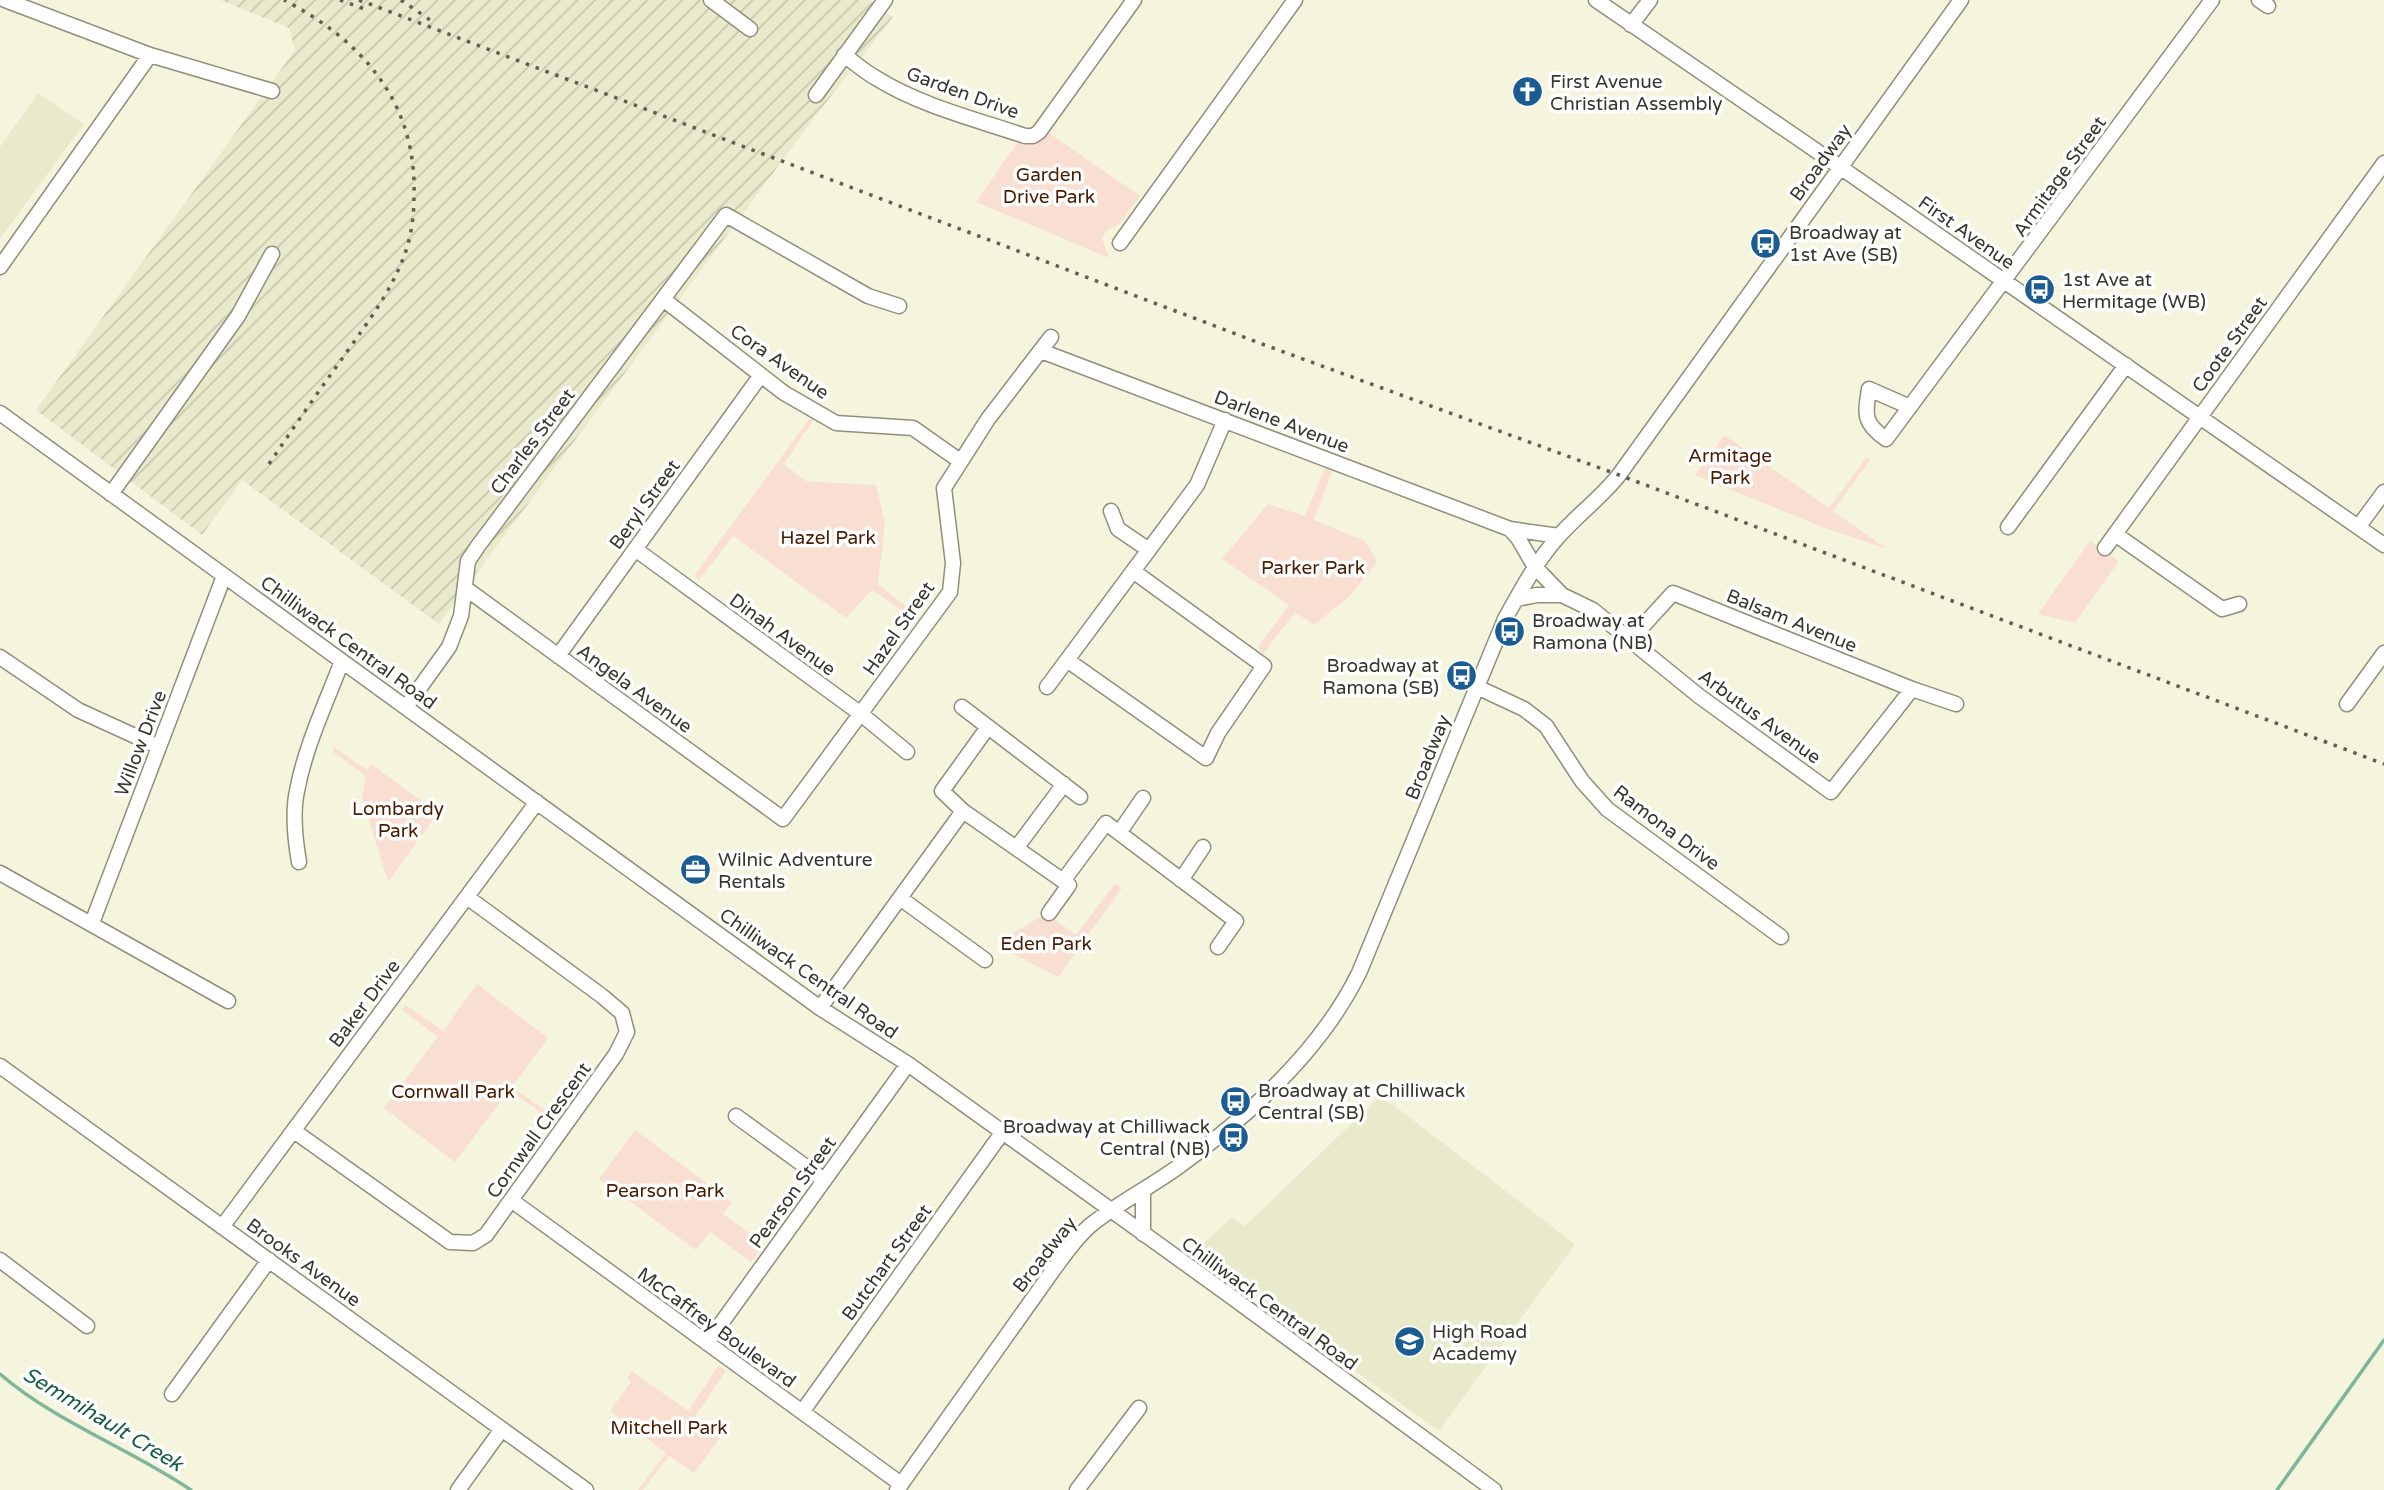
<svg xmlns="http://www.w3.org/2000/svg" width="2384" height="1490" viewBox="0 0 2384 1490" font-family="'Varela Round',sans-serif">
  <style>
    .built { fill: #e9e9cb }
    .industrial { fill: url(#industrial-furrows) }
    .park { fill: #f9dfd1 }
    .lines { fill: none; stroke-linecap: round; stroke-linejoin: round }
    .stream { stroke: #7eb59b; stroke-width: 3.5 }
    .minor-casing { stroke: #908f7b; stroke-width: 17 }
    .minor { stroke: #fff; stroke-width: 14 }
    .rail { stroke: #5f5f53; stroke-width: 3.5; stroke-dasharray: 3.5 7; stroke-linecap: butt }
    .labels { text-anchor: middle; stroke-width: 7; stroke-linejoin: round; paint-order: stroke }
    .poi-label { font-size: 19px; fill: #37372e; stroke: #fff; text-anchor: start }
    .street-label { font-size: 19px; fill: #37372e; stroke: #fff }
    .park-label { font-size: 19px; fill: #4a1d00; stroke: #fff }
    .water-label { font-size: 21px; font-style: italic; fill: #185c42; stroke: #fff }
  </style>
  <defs>
    <pattern id="industrial-furrows" width="10" height="10" patternUnits="userSpaceOnUse" patternTransform="scale(1.75)"><rect width="10" height="10" fill="#e9e9cb"/><path d="M-1 1l2-2M0 10L10 0M9 11l2-2" fill="none" stroke="#c8c8af"/></pattern>
  </defs>
  <rect width="100%" height="100%" fill="#f5f5de"/>
  <path class="built" d="M38,93l46,31 -84,115v-92z
    M1379,1097l17,10 179,137 -136,187 -247,-177 40,-37 13,9z"/>
  <path class="industrial" d="M220,0h649l24,17 -83,106 -371,501 -197,-144 -40,55 -166,-125 259,-360 -6,-22z"/>
  <path class="park" d="M1046,131l94,65 -20,28 -13,6 -5,8 7,20 -133,-56 43,-62c13,4 19,1 27,-9z
    M810,418l3,2 -29,44 22,17 70,4 9,38 -7,61 42,34 -3,3 -45,-31 -26,28 -113,-82 -34,44 -5,-4z
    M1724,435l105,73 37,-50 4,2 -37,51 54,38 -65,-22 -127,-52z
    M1326,466l7,3 -19,51 51,21 12,21 -27,34 -36,29 -19,-13 -32,42 -5,-7 31,-42 -67,-46 46,-55 37,12z
    M2090,541l29,20 -44,62 -37,-9z
    M334,747l34,24 3,-7 67,49 -50,69 -26,-85 4,-21 -33,-24z
    M1115,884l7,4 -64,89 -48,-25 -6,-13 42,-26 30,22z
    M477,984l71,54 -36,49 41,29 -2,4 -42,-30 -54,72 -71,-54 54,-71 -36,-27 4,-5 37,26z
    M635,1130l97,72 -9,12 41,30 -13,18 -41,-30 -14,18 -97,-71z
    M719,1365l7,6 -31,46 26,19 -27,37 -25,-17 -26,34h-5l28,-37 -56,-42 21,-29 -4,-4 5,-7 56,40z"/>
  <g class="lines">
    <path class="stream" d="M0,1374c57,49 129,74 191,116
      M2277,1490l107,-150"/>
    <defs>
      <path id="minor" d="M5,0l145,55 122,36
        M711,0l39,29
        M1596,0l244,167 544,378
        M2259,0l9,6
        M1631,25l19,-25
        M844,55c11,8 21,17 32,23 45,28 99,41 149,58h8l6,-4 95,-132
        M816,95l69,-95
        M1120,243l175,-243
        M0,267l150,-212
        M663,299l121,94 52,30 77,5 47,33
        M1041,351l469,178 49,7
        M1910,407l-41,-18c-4,26 -6,34 17,50l326,-439
        M0,413l820,595 88,56 321,231 265,195
        M111,494l127,-178 34,-62
        M1111,511l7,18 31,21
        M2359,526l25,-34
        M2008,527l118,-162
        M1510,529l8,9 17,29 27,28 31,15 106,86 132,96 81,-103
        M2115,534l107,75 17,-5
        M2105,548l279,-385
        M635,549l226,165 46,38
        M465,588l318,231 167,-227 3,-29 -9,-75 44,-69 63,-82
        M1516,599l21,-4h25
        M1630,640l43,-47 239,96 44,15
        M558,656l203,-281
        M0,657l78,53 81,37
        M1067,660l139,98 12,-25 46,-67 -131,-95
        M1047,687l150,-202 28,-65
        M1477,687l47,22 22,17 36,55 25,28 174,128
        M2347,704l37,-51
        M406,707l43,-60 12,-31 7,-55 10,-15 248,-331 142,81 31,10
        M962,707l118,90
        M988,727l-46,64 21,20 106,74 -20,28
        M1119,833l24,-35
        M1017,847l47,-63
        M299,862c-4,-23 -7,-48 -2,-71 8,-44 29,-88 45,-130
        M0,873l228,128
        M1181,880l22,-33
        M1063,881l43,-58 130,98 -18,26
        M900,898l85,62
        M92,923l132,-347
        M820,1008l143,-197
        M0,1066l586,424
        M736,1116l88,64
        M294,1131l156,111 23,1 13,-8 130,-181 11,-22 -5,-19 -20,-17 -135,-99
        M511,1200l390,284
        M222,1227l315,-425
        M1143,1234v-43
        M0,1260l87,66
        M707,1343l201,-279
        M172,1394l97,-134
        M802,1412l200,-279
        M458,1490l44,-61
        M897,1490l157,-221c12,-16 23,-33 38,-45 27,-21 58,-37 86,-57 71,-51 142,-115 181,-194l146,-354c16,-29 31,-57 53,-82 19,-22 43,-39 61,-62l342,-475
        M1077,1490l62,-82"/>
    </defs>
    <use href="#minor" class="minor-casing"/>
    <use href="#minor" class="minor"/>
    <path class="rail" d="M340,0l27,10
      M359,0l903,344 357,131 765,289
      M401,0l32,22
      M269,464c23,-34 46,-68 70,-101 23,-33 49,-66 64,-104 8,-20 11,-42 11,-63 3,-93 -51,-155 -130,-196"/>
  </g>
  <defs>
    <symbol id="church-disc" viewBox="-11 -11 22 22"><circle r="9.5" fill="#1b5c92" stroke="#fff"/><path d="M-1.2-6h2.4v3.5h3.3v2.4h-3.3V6h-2.4V-.1h-3.3v-2.4h3.3Z" fill="#fff"/></symbol>
    <symbol id="bus-disc" viewBox="-11 -11 22 22"><circle r="9.5" fill="#1b5c92" stroke="#fff"/><path d="M-5-6H5V4H4V6H2V4H-2V6H-4V4H-5ZM-3.5-4V0h7V-4ZM-3.5 1.2v1.5H-2V1.2ZM2 1.2v1.5H3.5V1.2Z" fill="#fff"/></symbol>
    <symbol id="office-disc" viewBox="-11 -11 22 22"><circle r="9.5" fill="#1b5c92" stroke="#fff"/><path d="M-6-3h4V-5.5h4V-3h4V5H-6ZM-1-4.5V-3h2v-1.5ZM-6 0V1H6V0Z" fill="#fff"/></symbol>
    <symbol id="school-disc" viewBox="-11 -11 22 22"><circle r="9.5" fill="#1b5c92" stroke="#fff"/><path d="M0-5L7-2L0 1L-7-2ZM-4 1L0 2.5L4 1V4Q0 6-4 4Z" fill="#fff"/></symbol>
  </defs>
  <g fill-rule="evenodd">
    <use href="#church-disc" x="1510" y="74" width="35" height="35"/>
    <use href="#bus-disc" x="1748" y="226" width="35" height="35"/>
    <use href="#bus-disc" x="2022" y="272" width="35" height="35"/>
    <use href="#bus-disc" x="1492" y="614" width="35" height="35"/>
    <use href="#bus-disc" x="1444" y="658" width="35" height="35"/>
    <use href="#office-disc" x="678" y="852" width="35" height="35"/>
    <use href="#bus-disc" x="1218" y="1084" width="35" height="35"/>
    <use href="#bus-disc" x="1216" y="1120" width="35" height="35"/>
    <use href="#school-disc" x="1392" y="1324" width="35" height="35"/>
  </g>
  <g class="labels">
    <g class="poi-label">
      <text x="1550" y="88">First Avenue<tspan x="1550" dy="22">Christian Assembly</tspan></text>
      <text x="1789" y="239">Broadway at<tspan x="1789" dy="22">1st Ave (SB)</tspan></text>
      <text x="2062" y="286">1st Ave at<tspan x="2062" dy="22">Hermitage (WB)</tspan></text>
      <text x="1532" y="627">Broadway at<tspan x="1532" dy="22">Ramona (NB)</tspan></text>
      <text x="1439" y="672" text-anchor="end">Broadway at<tspan x="1439" dy="22">Ramona (SB)</tspan></text>
      <text x="718" y="866">Wilnic Adventure<tspan x="718" dy="22">Rentals</tspan></text>
      <text x="1258" y="1097">Broadway at Chilliwack<tspan x="1258" dy="22">Central (SB)</tspan></text>
      <text x="1210" y="1133" text-anchor="end">Broadway at Chilliwack<tspan x="1210" dy="22">Central (NB)</tspan></text>
      <text x="1432" y="1338">High Road<tspan x="1432" dy="22">Academy</tspan></text>
    </g>
    <g class="street-label">
      <text transform="translate(963 92) rotate(20)" y="7">Garden Drive</text>
      <text transform="translate(1820 162) rotate(-54)" y="7">Broadway</text>
      <text transform="translate(2059 176) rotate(-54)" y="7">Armitage Street</text>
      <text transform="translate(1967 232) rotate(35)" y="7">First Avenue</text>
      <text transform="translate(2229 344) rotate(-54)" y="7">Coote Street</text>
      <text transform="translate(780 361) rotate(35)" y="7">Cora Avenue</text>
      <text transform="translate(1282 421) rotate(21)" y="7">Darlene Avenue</text>
      <text transform="translate(532 441) rotate(-53)" y="7">Charles Street</text>
      <text transform="translate(644 504) rotate(-54)" y="7">Beryl Street</text>
      <text transform="translate(1792 620) rotate(22)" y="7">Balsam Avenue</text>
      <text transform="translate(898 628) rotate(-55)" y="7">Hazel Street</text>
      <text transform="translate(783 634) rotate(36)" y="7">Dinah Avenue</text>
      <text transform="translate(349 642) rotate(36)" y="7">Chilliwack Central Road</text>
      <text transform="translate(635 688) rotate(36)" y="7">Angela Avenue</text>
      <text transform="translate(1760 716) rotate(36)" y="7">Arbutus Avenue</text>
      <text transform="translate(140 743) rotate(-69)" y="7">Willow Drive</text>
      <text transform="translate(1427 757) rotate(-68)" y="7">Broadway</text>
      <text transform="translate(1667 827) rotate(37)" y="7">Ramona Drive</text>
      <text transform="translate(809 973) rotate(35)" y="7">Chilliwack Central Road</text>
      <text transform="translate(364 1003) rotate(-53)" y="7">Baker Drive</text>
      <text transform="translate(538 1130) rotate(-54)" y="7">Cornwall Crescent</text>
      <text transform="translate(792 1192) rotate(-54)" y="7">Pearson Street</text>
      <text transform="translate(1044 1254) rotate(-52)" y="7">Broadway</text>
      <text transform="translate(304 1262) rotate(36)" y="7">Brooks Avenue</text>
      <text transform="translate(886 1262) rotate(-54)" y="7">Butchart Street</text>
      <text transform="translate(1270 1303) rotate(36)" y="7">Chilliwack Central Road</text>
      <text transform="translate(717 1327) rotate(36)" y="7">McCaffrey Boulevard</text>
    </g>
    <g class="park-label">
      <text x="1049" y="181">Garden<tspan x="1049" dy="22">Drive Park</tspan></text>
      <text x="1730" y="462">Armitage<tspan x="1730" dy="22">Park</tspan></text>
      <text x="828" y="544">Hazel Park</text>
      <text x="1313" y="574">Parker Park</text>
      <text x="398" y="815">Lombardy<tspan x="398" dy="22">Park</tspan></text>
      <text x="1046" y="950">Eden Park</text>
      <text x="453" y="1098">Cornwall Park</text>
      <text x="665" y="1197">Pearson Park</text>
      <text x="669" y="1434">Mitchell Park</text>
    </g>
    <g class="water-label">
      <text transform="translate(103 1419) rotate(31)" y="7">Semmihault Creek</text>
    </g>
  </g>
</svg>
